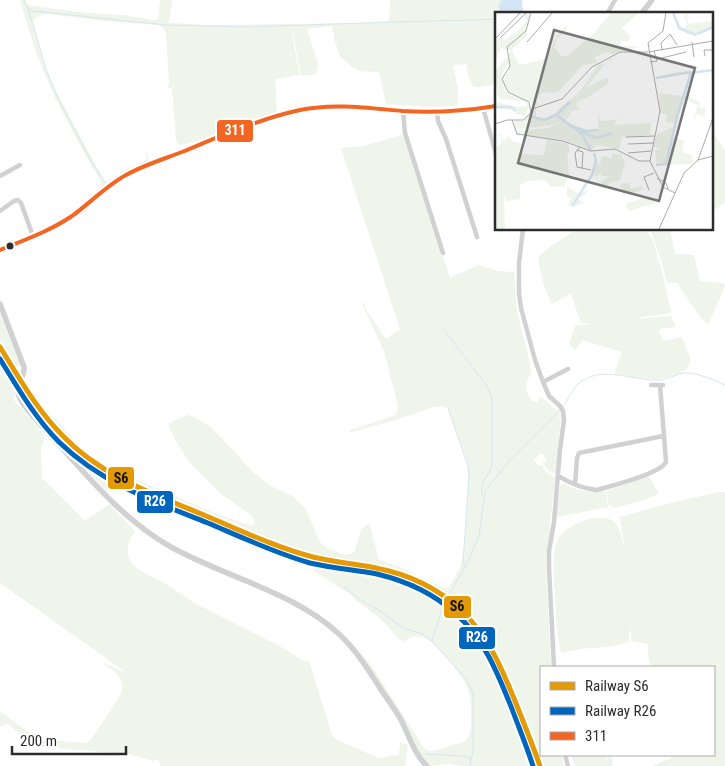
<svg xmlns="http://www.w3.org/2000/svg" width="725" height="766" viewBox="0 0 725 766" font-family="'Roboto Condensed',sans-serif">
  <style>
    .green { fill: #eff5ea }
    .water { fill: #d4e6f3 }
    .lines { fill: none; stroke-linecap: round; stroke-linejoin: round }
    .stream { stroke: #d4e6f3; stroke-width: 1 }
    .minor { stroke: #d1d1d1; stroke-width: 4.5 }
    .tertiary { stroke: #d1d1d1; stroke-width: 5.5 }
    .bus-1-casing { stroke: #fff; stroke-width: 8 }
    .bus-1 { stroke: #f26522; stroke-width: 4 }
    .rail-1-casing { stroke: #fff; stroke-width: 9 }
    .rail-2-casing { stroke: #fff; stroke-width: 9 }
    .rail-1 { stroke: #e39a04; stroke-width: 5 }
    .rail-2 { stroke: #0065bd; stroke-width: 5 }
    .bus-dot { fill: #2c2c2c; stroke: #fff; stroke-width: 2 }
    .inset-river { fill: none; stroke: #d4e6f3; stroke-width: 2.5 }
    .inset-road { fill: none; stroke: #ababab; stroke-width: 1 }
    .view { fill: #767676; fill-opacity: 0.15; stroke: #767676; stroke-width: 2.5 }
    .inset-edge { fill: none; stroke: #2c2c2c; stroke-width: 2.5 }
    .line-badge { stroke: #fff; stroke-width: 2 }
    .badge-label { font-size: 14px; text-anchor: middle; font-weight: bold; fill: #fff }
    .pale-badge-label { font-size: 14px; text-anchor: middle; font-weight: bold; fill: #111 }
  </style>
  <rect width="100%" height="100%" fill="#fff"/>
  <path class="green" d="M20,0h5l4,5 6,1 43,6 45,3 31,5 4,-1 2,-19h12l-3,23 41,2 155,-2 21,-2 3,1 1,-22h111l-1,1 -2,8 3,5h-5v70c-26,5 -24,7 -30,-20l-13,1 5,23v18l-30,1 -42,-3 -7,-32c-7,-1 -15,1 -22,-2 -5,-2 -10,-9 -17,-13l-5,-16 -3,-15 -25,3 11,35 -2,10 -15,2 -8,-42 -1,1 8,40 -25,4 2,35 -86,29 -12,2 -3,-4 -4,-53h-5l2,-5 -3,-49 -3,-7 -5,-2 -55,-4 -53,-7 -8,1 -8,4 -1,4c5,19 9,38 17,56 17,35 37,69 55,103h2l17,-12 21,-9 2,-2 -1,-7h1l2,9c-21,11 -41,22 -59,37l-4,-3 7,-1 8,-8v-4c-18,-32 -37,-64 -52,-98 -12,-27 -21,-56 -29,-84z
    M711,128l14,23v52l-14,9z
    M403,135l47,143 28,-13 20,6 16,1 3,40 12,47 2,15c-9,12 -5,17 2,28h4l4,-5 14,12 1,2 2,-2 3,6 -5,59 -7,-3 -6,-7 4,-3 -5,-8 -8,6 4,7 4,-1 4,7 9,6 -9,88 5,101h-10v88h20l3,11h-21c-8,-21 -16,-42 -24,-64 -10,-25 -19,-49 -35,-71 -26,-34 -65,-57 -107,-66 -26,-5 -53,-7 -78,-15 -28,-9 -54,-21 -81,-32 -30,-13 -61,-25 -91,-38 -40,-22 -68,-48 -94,-86l43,48 11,10 15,11 29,14 78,34 43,15 3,-3 -3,-7 -32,-23 -31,-31 -12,-19 -8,-16v-4l19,-8 7,2 18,12 40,43 16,13 22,10 10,9 5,6 14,32 7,6 19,7 7,-2 2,-3 6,-20 8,-7 10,37 21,7 44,21 5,-1 12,-21 2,-11 5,-59v-28l-3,-14 -18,-46 -5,-2 -9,1 -34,12 -51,14 3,-3 44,-15 3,-5v-4l-14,-55 -22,-47 1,-2 4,9 19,28 14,-10 -59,-181 22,-2z
    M577,229h68l8,11 12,44 6,29 -29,4 -7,2 36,-3 5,11 -16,2 -1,3 5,9 18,-4 9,23 -4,9 -7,5 -22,5 -21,-1 -23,-5 8,-21 -40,-12 -6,10 -7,-6 6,-18 18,-2 -12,-1 -10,-29 -19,10c-8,-15 -12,-31 -14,-47l12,-10z
    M650,229h20l5,25 19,1 6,26 23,2 2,3 -17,39 -8,-8 -23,-34h-10l-5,-20z
    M0,313l20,52 -2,2h-2l-16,-27z
    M0,353l18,28 -4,8 1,8 -2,2 32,37 -4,13 1,29 43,43 25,-17 25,28c-2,3 -5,6 -6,10 -8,27 20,32 37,42 9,6 18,12 27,18l92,47 17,11 7,1 24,77 45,20 21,-3 1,-13 8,3 -3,18 1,3h-246l-1,-7 -5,2 -25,-7 -87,-7 -7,-2 -27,-21 -8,2v-15l31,23 11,5 40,4 6,-1 5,-5 28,-43c6,-17 -8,-23 -20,-32l26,11 -127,-90z
    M46,422c16,19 34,37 56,50 33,21 75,35 111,50 28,12 57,26 88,34 28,8 57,10 85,17 27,7 53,21 73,39 38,35 52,86 70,133l-2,-2 8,23h-72l-14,-2 -22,2 -35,-63 -36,-58 17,23 51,80 5,3h4l33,-10c5,-7 5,-15 5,-23 2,-28 -8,-41 -26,-62 -5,-5 -14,-16 -20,-18 -8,-3 -17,-1 -22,4l-1,-2 -4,-1 -9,-12 -15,-13 -19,-14 -4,-5 -44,-29 -10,-5 -116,-48 -69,-32c-6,6 -6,6 -2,14l-50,-54z
    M649,476l10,18 -14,6 -31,8 -1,-2h-4l-3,-15z
    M562,484h3c13,7 26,10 40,7l3,16 -52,10 4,-31z
    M720,492h5v274h-73l19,-8v-3h43v-88h-63l-3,-12v-11l-17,-3v-15l-3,16c-15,6 -32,5 -47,7 -7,1 -13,3 -20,3 -4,-17 -5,-36 -6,-54 -1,-18 -3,-36 1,-54 4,-17 44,-35 58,-22 7,7 8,19 11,28l-5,-33 58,-16z
    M571,755h34l3,9 -1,-9h4l2,11h-38z"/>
  <path class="water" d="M501,0h21l1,12 -11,2h-11l-3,-8z"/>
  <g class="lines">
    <path class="stream" d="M24,0l3,7 6,4 133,14 85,2 142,-5 80,-2 23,-1
      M27,7l8,24 11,38 11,27 35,67 15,22
      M444,330l43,56 5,13v65c-2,12 -15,19 -9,32
      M563,407c4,-6 12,-21 17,-25 0,-1 6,-3 7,-4 23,-10 48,3 72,2 10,-1 21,-8 30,-7 13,2 24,6 36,12
      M448,408l20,58 1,11 -6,86 2,3
      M344,587l14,11 22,13 23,17 20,6 9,7
      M427,754l37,2 7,3
      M470,766l3,-15v-58l-7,-14 -34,-38 12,-38 21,-36 14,-30 6,-46 24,-30 51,-51"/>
    <path class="minor" d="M607,14l8,-14
      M483,108l13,46
      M403,111l2,22 38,120
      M437,112l1,9 8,18 31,98
      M0,176l20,-11
      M0,211l14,-10 4,-1 3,3 12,33
      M523,229l-4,34v30l2,15 14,52 8,22 6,14 11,10 3,5 1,9 -4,30 -6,72 -5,29v17l5,99
      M543,382l25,-13
      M651,385h12
      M558,476c12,7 25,13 39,14 14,-4 63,-16 69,-28l-6,-77
      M575,484l2,-26 2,-5 84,-17
      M565,755l3,11"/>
    <path class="tertiary" d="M641,14l11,-14
      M0,250c24,-10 49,-19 71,-34 19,-13 35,-29 55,-41 18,-9 38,-16 56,-23 38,-16 77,-33 118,-42 33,-7 68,-2 102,1 31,2 63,1 94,-5
      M0,304l24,63c1,10 -9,18 -5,29 4,13 33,41 43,52 33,37 66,75 109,99 54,30 123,45 168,87 17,16 29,35 41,54 7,11 15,21 21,32 8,15 13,34 26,46"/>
    <defs>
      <path id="bus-1" d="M0,250c24,-10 50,-19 72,-34 18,-13 34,-30 54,-41 18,-10 38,-16 56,-23 39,-16 77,-33 118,-42 34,-7 68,-2 102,1 31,2 63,0 94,-5"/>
    </defs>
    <use href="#bus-1" class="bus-1-casing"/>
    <use href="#bus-1" class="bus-1"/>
    <defs>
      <path id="rail-1" d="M0,347c19,31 37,63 63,89 40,42 96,60 148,82 33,14 67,30 102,39 21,5 42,7 63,11 31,6 61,20 84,41 29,27 43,62 57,97 8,20 16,40 23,60"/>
      <path id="rail-2" d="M0,359c18,29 35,59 59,83 42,41 96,60 149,81 33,14 67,30 102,40 22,5 45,7 67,11 29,7 56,19 78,39 29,25 43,61 57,96 7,19 15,38 21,57"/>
    </defs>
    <use href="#rail-1" class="rail-1-casing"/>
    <use href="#rail-2" class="rail-2-casing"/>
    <use href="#rail-1" class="rail-1"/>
    <use href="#rail-2" class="rail-2"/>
  </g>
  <circle class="bus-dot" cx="10" cy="246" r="4.5"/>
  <g transform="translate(495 12)">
    <rect width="218" height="218" fill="#fff"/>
    <path d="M117,0h28l-18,16 9,9 -2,4h-8v5l19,1 -28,7 -7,-2 -10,5 2,6 -14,2 -25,27 -16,1 -5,7 1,6 -30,-15 -5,-9 6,-12 -1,-15 4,-4 -11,-3 -6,14v-20l7,-5 3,3 15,-11 7,-9 -3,-3 2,-4 3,3 -4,15 2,4 -15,15 7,15 28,-6 9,-22 11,-13v6l-10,8 -3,9 7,9h6l25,-21zM178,0l10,18 4,-6 -3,-9 3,-3 1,12 24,-3v7l-13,7 -12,-1 -10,-8zM126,42l-16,10 -19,24 19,-10h4l-1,5 -21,15 -9,3 -2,4 4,5h-7l-8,11 21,10 12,-1v-20l2,11 21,-2 -7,3 1,3 36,-2 -1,12 -28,2 -3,12 -22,-4 -5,5 -28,-10 -47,-6 -2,-3 33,-3 13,-6 39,-55 9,-7zM12,45l2,5 -7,13 4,17 21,8 2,6 -4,10 -10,-2 2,-3 -22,-3v-6l23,5 9,-1v-4l-29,-4 -3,-27zM105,51h3l-43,59 -12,4 -33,3 -1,-8h8l11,-13 3,1v8l5,3 16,-6 1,-5 19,-14zM217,58l-19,3 -9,22 16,7 -2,5 8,2 -2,7 -7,-2 -4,6 5,-15 -16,-7 -10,39 12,4 -2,11 11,3 -1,5 3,1 -3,3 -35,1 -2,-14 6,-3 -8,-1 4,-13 17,-7v-4l-8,-1 1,-8 -7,-1 -1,-20 23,3 8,-21 -8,-2 -26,5 4,9 -4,-10 22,-5zM4,122h1l4,7 5,-5 3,5 9,2 1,11 22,1 3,-16 21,5 2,7 -3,5 2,20 -5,10 -13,1 -6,-7 -18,1 -7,4v14l-13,2 -3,-5 1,33h-10v-81l8,-6 -3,-7 -5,2zM117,142h9l4,10 -5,16 -11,3 -3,4 -6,-5 10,-6h-9v-3l-6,4 -2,-7 3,-8 4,3 2,-9 10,2zM134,171l2,6 11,-3 1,4 -19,5 -4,-11zM72,174l12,9 11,-7 -8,9 -5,1 7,5 -11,4 -5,-2 3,-7 -4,-2zM152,185l10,2 -2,4 -26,8 -3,-7z" fill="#eff5ea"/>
    <path class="inset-river" d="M178,0l6,16 17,7M202,22l16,-7M161,66l35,-6M0,95h16l5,4M61,103l14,-13M35,104l14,4 12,-5 25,18 10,17M74,113l17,6 12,-1M86,120l16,6 15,-5M161,153l10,-1 12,-51 13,-40 22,-3M77,194l20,-31 4,-15 -2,-7"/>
    <path class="inset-road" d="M171,0l-3,19 -15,12 12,68 -10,50 13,26 12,6M5,26l26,-25M0,27l26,-27M32,30l26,-30M197,30l2,15M167,37l-1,-6 9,-9 7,11M210,44l-1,-6h9M167,46l24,-6M155,50l7,-1 -3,-10M37,97l30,-10 30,-32 28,-15h28l65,-11M17,108l5,14 46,7 28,10 24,-2 24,12h11M0,112l12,-4h16l8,-7 -2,-11 -21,-10 -6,-13 8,-13 -3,-19 19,-16 5,-19M131,125l29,-1M133,132l25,-1M85,135l-5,6 2,14 14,3M82,138l6,2 -1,16M133,141l23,-2M203,148l15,-42M162,166l9,5 2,6M154,178l-5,-13 10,-4M164,217l25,-56 14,-13 15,-4"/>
    <path class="view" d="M59,18l141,38 -36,133 -141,-38z"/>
    <rect width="218" height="218" class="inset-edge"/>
  </g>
  <g class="line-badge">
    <rect x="216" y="119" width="38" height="24" rx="5" fill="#f26522"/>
    <rect x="107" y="466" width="28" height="24" rx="5" fill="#e39a04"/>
    <rect x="136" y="490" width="38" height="24" rx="5" fill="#0065bd"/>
    <rect x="443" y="595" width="29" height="24" rx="5" fill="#e39a04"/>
    <rect x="458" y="626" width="38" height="24" rx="5" fill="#0065bd"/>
  </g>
  <g class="badge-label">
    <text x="235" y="135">311</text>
    <text x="155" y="506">R26</text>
    <text x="477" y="642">R26</text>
  </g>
  <g class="pale-badge-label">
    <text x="121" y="483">S6</text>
    <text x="457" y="611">S6</text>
  </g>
  <rect x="540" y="666" width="175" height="90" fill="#ffffff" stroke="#ababab"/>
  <rect x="550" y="682" width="25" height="8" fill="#e39a04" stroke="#ababab"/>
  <text x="585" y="691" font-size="15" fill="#2c2c2c">Railway S6</text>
  <rect x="550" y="707" width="25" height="8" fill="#0065bd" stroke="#ababab"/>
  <text x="585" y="716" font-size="15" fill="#2c2c2c">Railway R26</text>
  <rect x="550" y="732" width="25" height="8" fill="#f26522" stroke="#ababab"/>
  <text x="585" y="741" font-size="15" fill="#2c2c2c">311</text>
  <path d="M12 746v8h114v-8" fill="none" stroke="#2c2c2c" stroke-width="2.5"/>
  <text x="20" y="746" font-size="15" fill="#2c2c2c" stroke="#ffffff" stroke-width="4" paint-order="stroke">200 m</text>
</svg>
